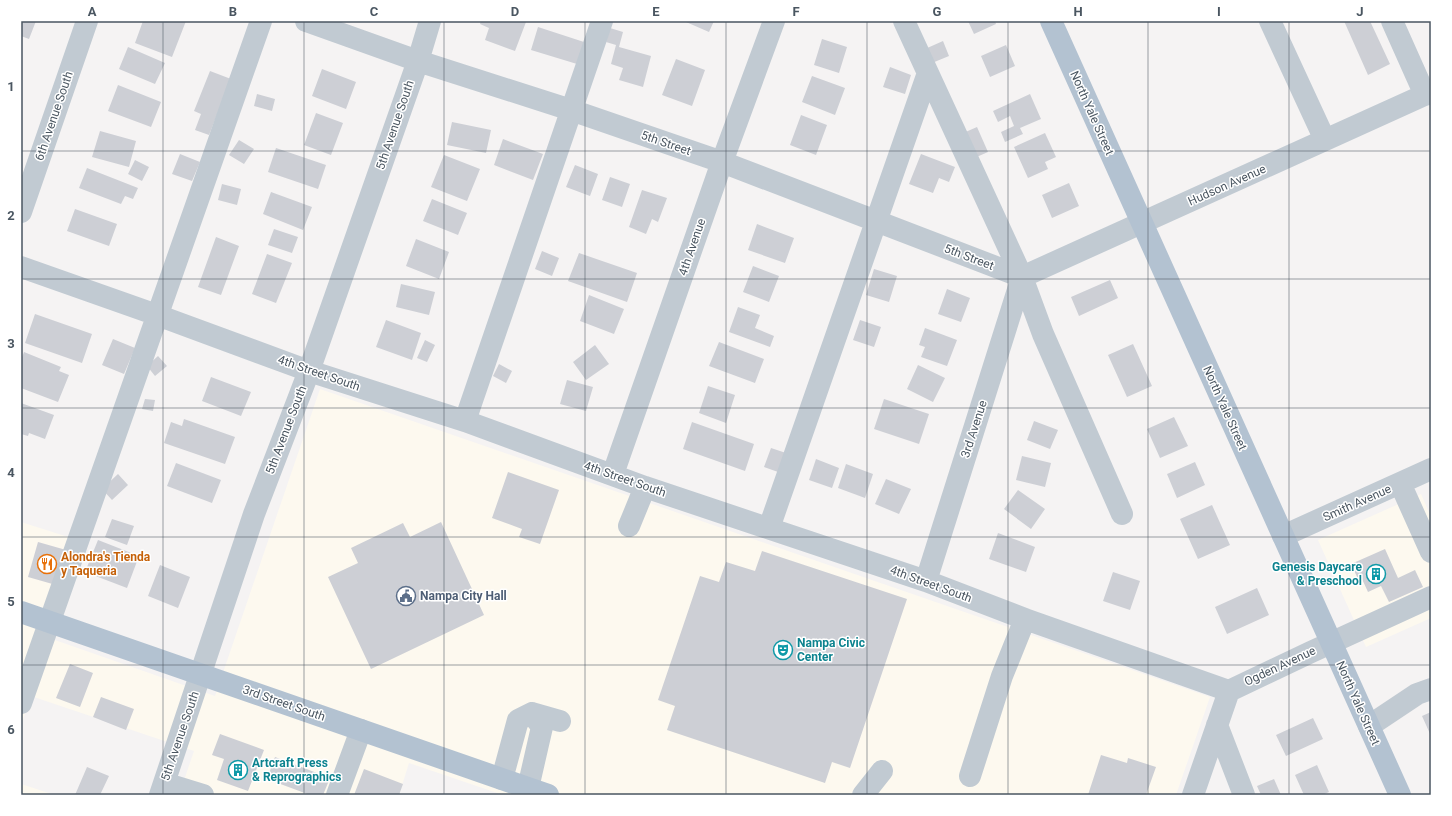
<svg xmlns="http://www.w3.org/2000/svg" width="1452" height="816" viewBox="0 0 1452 816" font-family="Roboto,sans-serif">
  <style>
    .commercial { fill: #fdf9ef }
    .building { fill: #cdcfd5 }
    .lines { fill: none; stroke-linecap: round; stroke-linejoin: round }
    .minor { stroke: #c1cad2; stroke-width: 22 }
    .major { stroke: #b3c2d1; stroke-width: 22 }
    .grid { fill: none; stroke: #4a5661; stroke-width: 1; stroke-opacity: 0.55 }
    .labels { text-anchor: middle; stroke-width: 3; stroke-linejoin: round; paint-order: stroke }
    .street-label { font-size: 12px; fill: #4a5661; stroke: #fff }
    .food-label { font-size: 12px; font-weight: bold; fill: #c56008; stroke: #fff; text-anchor: start }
    .culture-label { font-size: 12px; font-weight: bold; fill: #0d838f; stroke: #fff; text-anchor: start }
    .service-label { font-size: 12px; font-weight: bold; fill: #4e5e75; stroke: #fff; text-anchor: start }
    .neatline { fill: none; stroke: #4a5661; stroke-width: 1.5 }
    .grid-label { font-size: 13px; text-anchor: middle; font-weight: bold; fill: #4a5661 }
  </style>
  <rect width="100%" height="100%" fill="#f5f3f3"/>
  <path class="commercial" d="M320,389l890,308 -34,98h-673l-94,-32 -10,32h-220l15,-44 -163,-55 -10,29v-203l63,20 -32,97 163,57z
    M1421,494l10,23v101l-65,29 -48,-107z
    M21,784l34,11h-34z"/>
  <path class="building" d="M21,21h15l-7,18 -8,-3z
    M143,21h43l-14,36 -37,-14z
    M481,21l45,1 -11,29 -30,-11 4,-12 -9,-4z
    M687,21h27l-5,11 -23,-10z
    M968,21h27l1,3 -22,10z
    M1344,21h26l20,43 -22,11z
    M538,27l46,15 -7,22 -46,-14z
    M610,28l13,4 -4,15 32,9 -8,31 -24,-7 4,-12 -12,-4 5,-19 -10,-3z
    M822,39l25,8 -8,26 -25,-8z
    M943,41l6,15 -17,7 -7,-14z
    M1006,45l9,21 -25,11 -9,-21z
    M128,47l37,16 -10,21 -36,-15z
    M676,59l29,11 -13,36 -30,-11z
    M890,67l21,8 -6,19 -22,-7z
    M322,69l34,13 -10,27 -34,-13z
    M210,71l21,8 -22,56 -14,-5 6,-16 -7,-3z
    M812,76l33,12 -10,27 -33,-13z
    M118,85l43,17 -10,25 -43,-16z
    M257,94l18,5 -3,12 -18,-5z
    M1030,94l11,25 -21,9 3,6 -18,8 -4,-10 13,-6 -4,-10 -12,6 -5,-11z
    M316,113l27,10 -12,32 -27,-10z
    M801,115l26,10 -11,30 -26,-10z
    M452,122l39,8 -5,23 -39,-8z
    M977,127l11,25 -16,7 -11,-25z
    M100,131l36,10 -7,26 -37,-10z
    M1045,133l11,24 -11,5 3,7 -20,9 -14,-31z
    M503,139l40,15 -10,26 -39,-15z
    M239,140l15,9 -10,15 -15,-9z
    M276,148l50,17 -8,24 -50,-17z
    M180,154l20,8 -8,19 -20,-7z
    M921,154l34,13 -6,15 -10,-4 -6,15 -24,-9z
    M444,155l36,14 -13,32 -36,-14z
    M135,160l14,7 -7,14 -14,-7z
    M575,165l23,9 -8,22 -24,-9z
    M87,168l51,20 -5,11 -8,-3 -4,8 -42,-16z
    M610,177l20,7 -8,23 -20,-7z
    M1069,183l10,23 -27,12 -10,-23z
    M222,184l19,5 -4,16 -19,-5z
    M642,190l25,8 -9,24 -6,-3 -6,15 -17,-7z
    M271,192l41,15 -9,23 -40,-16z
    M432,199l35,14 -9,22 -35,-14z
    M75,209l42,15 -8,22 -42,-15z
    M757,224l37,14 -9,25 -37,-13z
    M274,229l24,8 -6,16 -24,-8z
    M216,237l23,9 -18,49 -23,-8z
    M416,239l33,13 -10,27 -33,-13z
    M542,251l17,7 -7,18 -17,-7z
    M579,253l58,20 -10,29 -59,-21z
    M267,254l25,9 -16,40 -24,-9z
    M753,266l26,10 -10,26 -26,-10z
    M874,269l23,7 -8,26 -23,-7z
    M1110,280l8,18 -39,18 -8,-19z
    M401,284l34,8 -6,23 -33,-8z
    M947,289l23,9 -9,24 -23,-8z
    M589,295l35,14 -10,25 -34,-13z
    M738,307l22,8 -5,13 19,8 -4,11 -41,-15z
    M35,314l57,20 -10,29 -57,-20z
    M386,320l35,13 -9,27 -36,-13z
    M860,320l21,7 -7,20 -21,-7z
    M925,328l32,12 -10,26 -26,-9 4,-10 -6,-2z
    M113,339l22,9 -11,26 -22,-9z
    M425,340l10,5 -8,17 -10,-4z
    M719,342l45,17 -9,24 -46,-17z
    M1133,344l19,42 -25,11 -19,-42z
    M595,345l14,19 -23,16 -13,-18z
    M24,352l37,15 -2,4 10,4 -11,27 -37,-14v-28z
    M158,356l9,10 -12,10 -8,-10z
    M499,364l13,7 -6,12 -13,-7z
    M918,365l27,13 -12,24 -26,-13z
    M211,377l40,15 -10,24 -39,-15z
    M567,380l26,7 -7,24 -26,-7z
    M708,386l27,9 -9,28 -27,-10z
    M145,399l10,1 -2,11 -11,-2z
    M884,399l45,15 -10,30 -45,-15z
    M21,403l33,12 -9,24 -16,-6 -1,3 -7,-2z
    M1174,417l14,29 -28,12 -13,-29z
    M184,419l51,18 -10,27 -61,-21 7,-21 11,4z
    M1034,421l24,9 -8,19 -23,-9z
    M692,422l62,22 -9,27 -62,-22z
    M771,448l15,5 -8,19 -14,-5z
    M1022,456l29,7 -6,24 -29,-7z
    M816,459l23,9 -7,20 -23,-8z
    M1195,462l10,23 -28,13 -10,-24z
    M176,463l45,17 -9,23 -45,-17z
    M846,464l27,10 -8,24 -27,-10z
    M508,472l51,18 -19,54 -21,-7 3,-8 -30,-11z
    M118,474l10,11 -16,15 -10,-11z
    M886,479l25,10 -12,25 -24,-10z
    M1018,490l27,19 -14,20 -27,-20z
    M1212,505l18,40 -32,14 -18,-40z
    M112,519l22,7 -7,19 -22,-8z
    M441,522l43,93 -113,54 -43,-92 30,-14 -7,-15 52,-25 7,14z
    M998,533l37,14 -9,25 -37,-13z
    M98,540l41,16 -12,32 -42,-16z
    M38,542l28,8 -10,35 -28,-8z
    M1385,549l13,29 17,-8 8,17 -34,15 -8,-16 -13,6 -6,-13 -3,2 -8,-17z
    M762,551l145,48 -57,169 -18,-6 -7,21 -158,-53 8,-24 -17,-6 42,-124 19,6 7,-20 29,9z
    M160,565l30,12 -12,31 -30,-12z
    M1113,572l27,9 -10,29 -27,-9z
    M1257,588l12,27 -42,19 -12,-27z
    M70,664l23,9 -13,34 -24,-9z
    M101,697l33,12 -8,21 -33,-13z
    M1431,712v24l-9,-20z
    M1313,718l10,21 -37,17 -10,-21z
    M220,734l44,16 -16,41 -31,-11 7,-21 -12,-4z
    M1101,755l26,8 1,-5 28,9 -10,28h-58z
    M275,757l55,21 -7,17h-13l-43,-16z
    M1317,765l12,27 -7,3h-18l-9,-20z
    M87,767l22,9 -9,19h-25z
    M364,769l39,15 -4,11h-45z
    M1274,779l7,16h-20l-4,-9z"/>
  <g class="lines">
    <path class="minor" d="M306,21l112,40 153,49 151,52 300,115
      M904,21l118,256 21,57 79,180
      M1270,21l55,119
      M1392,21l33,74
      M21,212l66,-191
      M21,267l136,48 152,56 156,50 180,66 281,94 99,38 204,72
      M1022,277l409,-185
      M465,421l137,-400
      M613,474l109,-312 52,-141
      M1400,483l31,69
      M629,526l16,-39
      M769,528l159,-455
      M1283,536l148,-67
      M926,581l96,-304
      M1229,691l82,-39 120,-55
      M21,703l240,-682
      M532,713l28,8
      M1217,725l27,70
      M1369,726l48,-32 14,-5
      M970,776l32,-100 23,-57
      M502,779l16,-59 14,-7 10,14 -14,61
      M164,783l39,12
      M160,795l94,-281 55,-143 109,-310 12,-40
      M337,795l24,-65
      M863,795l19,-24
      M1193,795l36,-104"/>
    <path class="major" d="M1051,21l349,774
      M21,612l527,183"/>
  </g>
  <path class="grid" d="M163,21v774M304,21v774M444,21v774M585,21v774M726,21v774M867,21v774M1008,21v774M1148,21v774M1289,21v774M21,151h1410M21,279h1410M21,408h1410M21,537h1410M21,665h1410"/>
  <defs>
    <symbol id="restaurant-ring" viewBox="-11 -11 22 22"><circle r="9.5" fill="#fff" stroke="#e8710a" stroke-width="1.5"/><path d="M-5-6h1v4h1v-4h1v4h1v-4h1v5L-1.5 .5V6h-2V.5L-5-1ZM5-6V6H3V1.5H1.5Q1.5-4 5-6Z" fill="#e8710a"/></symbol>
    <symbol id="building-ring" viewBox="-11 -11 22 22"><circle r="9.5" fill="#fff" stroke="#0f9aa8" stroke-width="1.5"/><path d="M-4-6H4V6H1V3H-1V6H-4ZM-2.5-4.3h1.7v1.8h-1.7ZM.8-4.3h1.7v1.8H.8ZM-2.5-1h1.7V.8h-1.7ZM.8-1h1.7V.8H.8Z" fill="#0f9aa8"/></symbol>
    <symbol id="civic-ring" viewBox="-11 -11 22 22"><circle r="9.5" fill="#fff" stroke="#5c6f8a" stroke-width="1.5"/><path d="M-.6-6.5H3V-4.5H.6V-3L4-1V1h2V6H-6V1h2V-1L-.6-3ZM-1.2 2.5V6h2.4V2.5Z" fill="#5c6f8a"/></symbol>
    <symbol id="theatre-ring" viewBox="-11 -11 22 22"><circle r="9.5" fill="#fff" stroke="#0f9aa8" stroke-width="1.5"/><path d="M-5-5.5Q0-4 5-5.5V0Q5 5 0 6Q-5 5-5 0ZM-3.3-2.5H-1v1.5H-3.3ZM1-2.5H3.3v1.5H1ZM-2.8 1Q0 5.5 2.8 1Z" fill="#0f9aa8"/></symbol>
  </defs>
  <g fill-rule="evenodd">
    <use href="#restaurant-ring" x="36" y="553" width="22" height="22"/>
    <use href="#building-ring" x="1365" y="563" width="22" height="22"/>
    <use href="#civic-ring" x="395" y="585" width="22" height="22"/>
    <use href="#theatre-ring" x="772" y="639" width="22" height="22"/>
    <use href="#building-ring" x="227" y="759" width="22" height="22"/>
  </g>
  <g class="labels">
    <g class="street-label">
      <text transform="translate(1092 113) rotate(66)" y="4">North Yale Street</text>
      <text transform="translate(54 116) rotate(-71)" y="4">6th Avenue South</text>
      <text transform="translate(395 125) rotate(-71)" y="4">5th Avenue South</text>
      <text transform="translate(666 143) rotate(19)" y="4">5th Street</text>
      <text transform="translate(1227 185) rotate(-24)" y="4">Hudson Avenue</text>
      <text transform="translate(692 247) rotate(-71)" y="4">4th Avenue</text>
      <text transform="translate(969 257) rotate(21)" y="4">5th Street</text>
      <text transform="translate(319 373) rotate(19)" y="4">4th Street South</text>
      <text transform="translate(1225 408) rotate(66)" y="4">North Yale Street</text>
      <text transform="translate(974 429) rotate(-72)" y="4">3rd Avenue</text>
      <text transform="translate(286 430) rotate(-69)" y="4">5th Avenue South</text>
      <text transform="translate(625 479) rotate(19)" y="4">4th Street South</text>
      <text transform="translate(1357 503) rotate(-24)" y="4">Smith Avenue</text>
      <text transform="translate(931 584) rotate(20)" y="4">4th Street South</text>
      <text transform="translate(1280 666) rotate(-25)" y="4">Ogden Avenue</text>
      <text transform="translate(284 703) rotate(19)" y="4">3rd Street South</text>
      <text transform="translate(1358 703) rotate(66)" y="4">North Yale Street</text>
      <text transform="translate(180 736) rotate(-71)" y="4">5th Avenue South</text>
    </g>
    <g class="food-label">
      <text x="61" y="561">Alondra's Tienda<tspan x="61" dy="14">y Taqueria</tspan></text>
    </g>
    <g class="culture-label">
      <text x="1362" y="571" text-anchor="end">Genesis Daycare<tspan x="1362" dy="14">&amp; Preschool</tspan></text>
      <text x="797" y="647">Nampa Civic<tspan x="797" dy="14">Center</tspan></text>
      <text x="252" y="767">Artcraft Press<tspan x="252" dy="14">&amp; Reprographics</tspan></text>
    </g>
    <g class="service-label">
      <text x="420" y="600">Nampa City Hall</text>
    </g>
  </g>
  <rect width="1452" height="816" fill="none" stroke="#ffffff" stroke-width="44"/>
  <rect x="22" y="22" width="1408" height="772" class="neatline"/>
  <g class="grid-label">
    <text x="92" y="16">A</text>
    <text x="233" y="16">B</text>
    <text x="374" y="16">C</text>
    <text x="515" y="16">D</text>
    <text x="656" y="16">E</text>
    <text x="796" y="16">F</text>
    <text x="937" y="16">G</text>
    <text x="1078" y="16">H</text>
    <text x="1219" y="16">I</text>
    <text x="1360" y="16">J</text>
    <text x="11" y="91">1</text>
    <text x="11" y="220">2</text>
    <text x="11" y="348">3</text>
    <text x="11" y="477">4</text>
    <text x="11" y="606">5</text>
    <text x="11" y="734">6</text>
  </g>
</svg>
